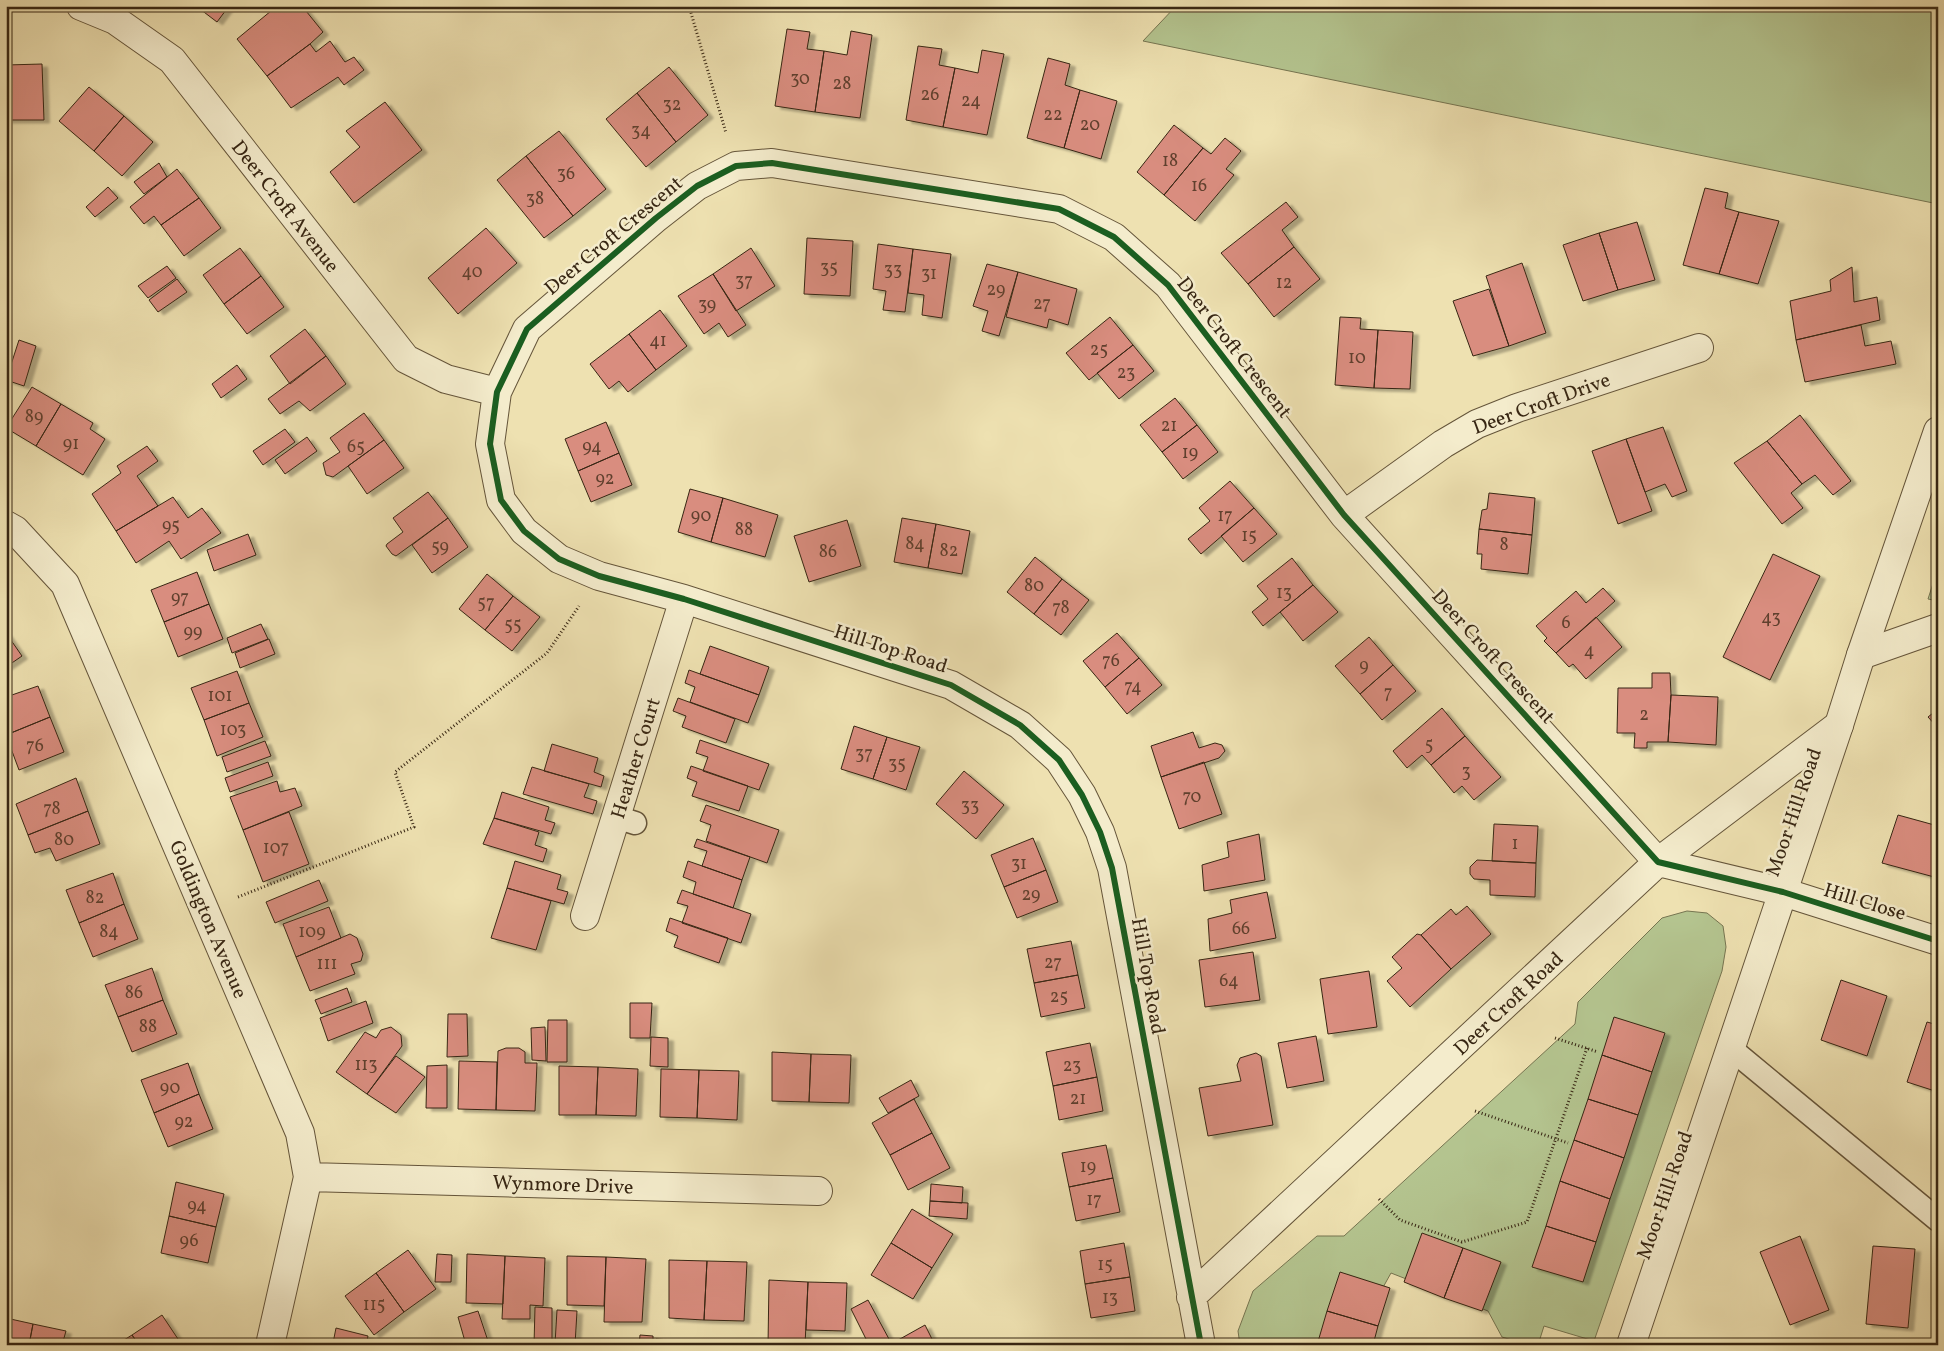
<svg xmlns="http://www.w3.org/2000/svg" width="1944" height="1351" viewBox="0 0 1944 1351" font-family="Vollkorn,serif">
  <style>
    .green { fill: #b4c48f; stroke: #767551 }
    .building { fill: #d98d7f; stroke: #372613; filter: url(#shadow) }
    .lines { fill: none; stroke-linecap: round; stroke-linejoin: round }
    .service-casing { stroke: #65553a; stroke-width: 25 }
    .minor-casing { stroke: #65553a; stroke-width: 30 }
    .tertiary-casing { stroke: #65553a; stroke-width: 30 }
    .path { stroke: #372613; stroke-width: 3; stroke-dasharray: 1 2.5; stroke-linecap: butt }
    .service { stroke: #f4eccc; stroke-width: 22 }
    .minor { stroke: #f4eccc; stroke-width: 28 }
    .tertiary { stroke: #f4eccc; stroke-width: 28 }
    .cycleway-casing { stroke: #f4eccc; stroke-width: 9 }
    .cycleway { stroke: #1b5e20; stroke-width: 6 }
    .labels { text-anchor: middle; stroke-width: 5; stroke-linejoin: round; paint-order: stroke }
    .number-label { font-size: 18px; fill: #60402e }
    .street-label { font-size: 20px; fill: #372613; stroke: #f4eccc }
  </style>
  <defs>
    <filter id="shadow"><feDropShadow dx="5.5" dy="3" stdDeviation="1" flood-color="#0004"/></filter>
  </defs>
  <rect width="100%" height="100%" fill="#eee1b1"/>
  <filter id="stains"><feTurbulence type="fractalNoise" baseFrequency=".004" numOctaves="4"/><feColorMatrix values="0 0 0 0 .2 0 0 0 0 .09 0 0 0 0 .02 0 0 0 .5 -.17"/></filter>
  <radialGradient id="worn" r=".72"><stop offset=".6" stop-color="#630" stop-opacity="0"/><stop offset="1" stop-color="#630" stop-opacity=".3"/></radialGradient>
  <path class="green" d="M1176,6h762v198l-795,-163z
    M1938,568v33l-10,-2z
    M1687,911l20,2 16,13 3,21 -4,24 -128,370 -50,-15 -6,19h-9l-27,-8 -14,-26 -97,-38 -40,72h-111l-2,-14 15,-40 64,-55h27l231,-212 3,-22 84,-84z"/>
  <path class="building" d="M196,6h33l-12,16z
    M277,6h25l21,26 -13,12 -43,32 -30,-37z
    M787,29l23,3 -3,17 17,2 -9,61 -40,-6z
    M851,31l21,4 -12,83 -45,-6 9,-61 23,4z
    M330,41l15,21 9,-5 10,13 -20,15 -6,-8 -47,31 -24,-32 43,-32 6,8z
    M918,46l24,3 -3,16 16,3 -12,59 -37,-7z
    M982,50l22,4 -17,81 -44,-8 12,-59 23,5z
    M1048,58l22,6 -5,21 15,5 -16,58 -37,-10z
    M42,64l2,56h-38v-55z
    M669,67l39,48 -32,27 -39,-49z
    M89,87l35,29 -30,35 -35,-30z
    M1080,90l37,11 -16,58 -37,-11z
    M637,93l39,49 -30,25 -40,-48z
    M385,102l37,48 -68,53 -24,-31 30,-25 -14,-16z
    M124,116l29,26 -31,34 -28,-25z
    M1174,125l29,23 -39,47 -27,-23z
    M559,131l47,58 -33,27 -47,-60z
    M1225,138l16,13 -15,18 8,6 -39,46 -31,-26 39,-47 8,6z
    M526,156l47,60 -29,22 -47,-58z
    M159,163l8,14 -23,17 -10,-12z
    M177,169l22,29 -38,27 -7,-9 -10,8 -14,-17z
    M108,187l10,11 -23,19 -9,-10z
    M1705,188l23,5 -3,15 14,4 -20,62 -36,-9z
    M199,198l22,30 -37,28 -23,-31z
    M1286,202l12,15 -16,13 12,17 -46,37 -27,-31z
    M1739,212l40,9 -21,63 -39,-10z
    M1637,222l18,58 -37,10 -19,-57z
    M486,228l31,35 -59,51 -30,-36z
    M1599,233l19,57 -35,11 -20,-56z
    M807,238l46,3 -3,55 -46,-2z
    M878,244l35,5 -8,63 -22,-2 3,-19 -13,-2z
    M1294,247l26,32 -46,38 -26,-33z
    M240,248l21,28 -37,28 -21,-29z
    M751,248l24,38 -39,25 -23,-37z
    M913,249l38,5 -9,64 -20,-3 2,-20 -16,-2z
    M1522,263l24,70 -37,13 -23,-70z
    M987,264l31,8 -19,64 -17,-5 6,-20 -15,-5z
    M167,266l9,12 -28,20 -10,-12z
    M1852,267l2,35 23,-5 3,23 -84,20 -6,-39 41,-10 -1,-11z
    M1018,272l59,17 -9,36 -19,-6 -2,9 -41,-11z
    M713,274l33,51 -18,12 -9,-14 -15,11 -26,-38z
    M261,276l23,31 -37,27 -23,-30z
    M177,279l10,13 -29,20 -9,-12z
    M1489,289l20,57 -36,10 -20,-55z
    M660,310l27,36 -31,24 -27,-36z
    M1110,317l23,28 -44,35 -23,-27z
    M1340,317l21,1 -1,11 18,1 -4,58 -39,-3z
    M1861,325l4,21 26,-5 5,23 -91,18 -9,-42z
    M305,329l21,27 -36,28 -20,-28z
    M1378,330l35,2 -3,57 -36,-1z
    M629,334l27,36 -28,22 -9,-11 -10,8 -19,-25z
    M19,340l17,6 -12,40 -18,-6z
    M1133,345l21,26 -35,28 -22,-26z
    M326,356l20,28 -36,27 -11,-10 -19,13 -12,-15z
    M237,365l10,14 -26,19 -9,-14z
    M32,387l29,17 -25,42 -30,-18z
    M1175,398l22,27 -35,27 -22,-27z
    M61,404l32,19 -3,6 15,10 -22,36 -47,-29z
    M364,413l20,27 -51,37 -7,-2 -3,-12 17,-11 -10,-14z
    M1800,415l51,66 -18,14 -18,-20 -13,9 -35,-43z
    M606,422l13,31 -41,18 -13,-32z
    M1197,425l21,27 -35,27 -21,-27z
    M1663,427l24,64 -15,6 -7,-13 -20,8 -19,-53z
    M285,429l10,13 -32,23 -10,-14z
    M307,437l10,14 -32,23 -10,-14z
    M1626,439l26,72 -34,13 -26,-73z
    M384,440l20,28 -37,26 -19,-28z
    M1767,441l35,43 -11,9 12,15 -21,16 -48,-61z
    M147,446l11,15 -21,15 21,30 -42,25 -24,-37 29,-21 -4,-7z
    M619,453l13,32 -41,17 -13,-31z
    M1230,481l24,27 -53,46 -13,-15 22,-18 -11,-13z
    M690,489l33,9 -12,44 -33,-10z
    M428,492l20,26 -52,38 -4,-2 -6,-8 1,-2 16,-12 -10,-14z
    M1489,493l46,5 -3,37 -53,-6 3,-19 5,-1z
    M173,497l15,21 14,-10 19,25 -40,26 -12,-18 -33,22 -20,-32z
    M723,498l55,17 -13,42 -54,-15z
    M1254,508l23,26 -34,28 -22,-26z
    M448,518l20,29 -36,26 -20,-28z
    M902,518l34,6 -8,44 -34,-6z
    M847,520l14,46 -52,16 -15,-46z
    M936,524l34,7 -8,43 -34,-6z
    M1479,529l53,6 -4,39 -47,-5 1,-15h-5z
    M248,534l8,21 -42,16 -7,-21z
    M1773,554l47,22 -50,104 -47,-23z
    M1035,557l27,22 -28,35 -27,-22z
    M1292,558l21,27 -50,41 -11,-14 16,-13 -11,-13z
    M197,572l12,32 -45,18 -13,-32z
    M487,574l26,22 -28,34 -26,-21z
    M1062,579l27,21 -28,35 -27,-21z
    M1313,585l25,27 -35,29 -23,-29z
    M1603,588l12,13 -59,52 -12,-12 3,-3 -11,-12 40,-35 10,12z
    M513,596l27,21 -28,34 -27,-21z
    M209,604l14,35 -45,18 -14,-35z
    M1596,617l26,30 -36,32 -13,-15 -4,3 -13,-14z
    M261,624l7,15 -36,14 -5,-15z
    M6,633l16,23 -16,11z
    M1117,633l22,25 -34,29 -22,-26z
    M1369,637l24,28 -33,29 -25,-28z
    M269,639l6,15 -35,14 -5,-15z
    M710,646l59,21 -10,28 -59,-21z
    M1139,658l23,27 -35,29 -22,-27z
    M1393,665l23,26 -34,29 -22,-26z
    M689,670l70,25 -11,28 -58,-21 5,-15 -10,-4z
    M237,671l12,32 -45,17 -13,-32z
    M1652,673h18l1,22 -3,47h-21v6h-13l1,-15h-18l1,-45h34z
    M38,686l12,31 -44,18v-38z
    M1671,695l47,2 -2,48 -48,-3z
    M678,698l57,21 -9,24 -44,-16 4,-11 -13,-5z
    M249,703l14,34 -46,19 -13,-36z
    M1442,708l23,28 -34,29 -9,-10 -15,13 -14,-17z
    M1938,709v19l-10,-11z
    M50,717l14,35 -45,18 -13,-35z
    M854,726l33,11 -14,42 -32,-10z
    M1193,732l6,16 16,-5 7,2 3,6 -6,7 -58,19 -10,-31z
    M1465,736l36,41 -27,23 -12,-14 -8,7 -23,-28z
    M887,737l33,10 -14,43 -33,-11z
    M700,740l69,24 -10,26 -56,-19 5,-14 -12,-4z
    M265,741l6,15 -44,16 -5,-15z
    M552,744l46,14 -4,14 10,4 -3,11 -57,-16z
    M268,762l5,14 -43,16 -5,-14z
    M1204,762l18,52 -43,15 -18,-52z
    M691,766l57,20 -9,25 -47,-15 5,-14 -10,-4z
    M532,767l57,17 -5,13 13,4 -4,13 -70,-20z
    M964,771l40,34 -28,34 -40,-35z
    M76,778l12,33 -60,24 -12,-31z
    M277,781l3,11 15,-4 7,18 -59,24 -13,-33z
    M502,792l47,15 -4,13 10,3 -4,11 -57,-16z
    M706,805l73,25 -12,33 -61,-22 5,-16 -11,-4z
    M88,811l12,33 -44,17 -6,-13 -15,5 -7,-18z
    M289,812l20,52 -46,18 -20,-52z
    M1898,815l40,11v52l-56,-15z
    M494,818l45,14 -4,13 12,4 -4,13 -60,-18z
    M1494,824l44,2 -2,37 -44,-2z
    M1259,834l6,46 -61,11 -2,-26 27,-8 -2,-15z
    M1033,838l13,32 -42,17 -13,-32z
    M697,839l53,18 -8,23 -40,-14 5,-15 -13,-4z
    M1477,860l59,3 -1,34 -45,-2v-15l-16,-1 -4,-5v-7z
    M515,861l46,14 -4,14 11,3 -4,12 -57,-16z
    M688,861l54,19 -9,28 -40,-14 3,-12 -13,-5z
    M1046,870l12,32 -41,16 -13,-31z
    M113,873l11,31 -45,19 -13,-33z
    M319,880l9,21 -53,22 -9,-21z
    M507,888l44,13 -15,49 -45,-12z
    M682,890l69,24 -10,29 -59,-20 6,-17 -11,-3z
    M1267,892l9,46 -66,13 -2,-32 24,-6 -2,-13z
    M124,904l14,35 -45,18 -14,-34z
    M1467,906l24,28 -40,35 -30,-34 30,-26 5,6z
    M329,907l12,31 -45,19 -13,-33z
    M670,918l58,20 -9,25 -45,-16 4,-11 -12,-5z
    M350,934l7,4 6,16 -2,7 -10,3 4,10 -45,17 -14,-34z
    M1417,934l4,1 30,34 -41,38 -23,-26 15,-13 -10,-11z
    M1071,941l7,34 -44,8 -7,-34z
    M1253,952l7,48 -55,7 -6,-47z
    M152,968l11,32 -45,17 -13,-32z
    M1369,971l8,56 -49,7 -8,-55z
    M1078,975l7,33 -44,9 -7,-34z
    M1841,980l46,16 -20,60 -46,-16z
    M347,988l5,14 -31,12 -6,-14z
    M163,1000l14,34 -45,18 -14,-35z
    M366,1001l7,22 -45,18 -8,-23z
    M630,1003h22l-2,35h-20z
    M448,1014h19l1,42 -21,1z
    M1614,1017l51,16 -13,39 -50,-17z
    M548,1020h19v42h-20z
    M1927,1022l11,3v67l-31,-10z
    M391,1027l10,8 1,11 -35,48 -31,-22 29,-40 11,6 5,-8z
    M545,1027l1,34 -14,-1 -1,-32z
    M1316,1036l8,45 -37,7 -9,-45z
    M651,1037l17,1v29l-18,-1z
    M1090,1043l7,34 -44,9 -7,-34z
    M506,1048h13l6,4v11h12l-2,48 -39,-1 2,-59z
    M772,1052l39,2 -2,48 -37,-1z
    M1256,1053l5,3 12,69 -65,11 -9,-48 42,-7 -4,-16 3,-7z
    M811,1054l40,1 -2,48 -40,-1z
    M1602,1055l50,17 -14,43 -50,-16z
    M396,1056l29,21 -29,36 -29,-19z
    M459,1061l38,1 -1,48 -38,-1z
    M188,1063l11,31 -45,19 -13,-33z
    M447,1065v43h-21l1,-42z
    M559,1066l39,1 -2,48h-37z
    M598,1067l40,2 -2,47 -40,-1z
    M661,1069l38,1 -2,48 -37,-1z
    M699,1070l40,1 -2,49 -40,-2z
    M1097,1077l6,34 -44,9 -6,-34z
    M911,1080l8,16 -31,17 -9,-15z
    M199,1094l14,35 -45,18 -14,-34z
    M914,1099l18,34 -42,22 -18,-32z
    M1588,1099l50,16 -14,43 -50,-18z
    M932,1133l18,35 -42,22 -18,-35z
    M1574,1140l50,18 -14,41 -50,-18z
    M1106,1145l7,33 -44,9 -7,-34z
    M1113,1178l7,34 -44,9 -7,-34z
    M1560,1181l50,18 -14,43 -50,-16z
    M176,1182l48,12 -8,33 -47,-11z
    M931,1184l32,3 -1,16 -32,-2z
    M930,1201l38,2 -1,16 -38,-3z
    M912,1209l41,25 -21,34 -41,-25z
    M169,1216l47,11 -8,36 -47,-10z
    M1546,1226l50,16 -13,40 -51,-15z
    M1422,1233l41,15 -19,50 -40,-16z
    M1800,1236l29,74 -39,15 -30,-73z
    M891,1243l41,25 -19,31 -42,-24z
    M1124,1243l6,34 -45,7 -5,-33z
    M1873,1246l42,3 -7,79 -42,-4z
    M1463,1248l38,14 -19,49 -38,-13z
    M408,1250l28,39 -32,23 -28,-39z
    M437,1254l15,1 -1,27h-16z
    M467,1254l38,2 -2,48 -37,-1z
    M505,1256l40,2 -2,48 -13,-1v14h-28z
    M567,1256l39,1 -2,49 -37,-1z
    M606,1257l40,2 -4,63h-38z
    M669,1260l38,1 -3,59 -35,-2z
    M707,1261l40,1 -3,59 -40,-1z
    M1340,1272l50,16 -12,38 -51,-15z
    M376,1273l28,39 -30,23 -29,-39z
    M1130,1277l5,34 -44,7 -6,-34z
    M769,1280l39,2 -3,63h-37z
    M808,1282l39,1 -2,48 -39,-1z
    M868,1300l21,39 -11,6h-9l-18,-36z
    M535,1307l17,1v37h-18z
    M557,1310l20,1 -2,34 -20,-1z
    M478,1311l11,33 -23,1 -8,-28z
    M1327,1311l51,15 -5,19h-56z
    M162,1315l20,30h-43l-7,-10z
    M6,1318l27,6 -4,21h-23z
    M33,1324l33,7 -4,14h-33z
    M925,1325l10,20h-44v-1z
    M336,1328l32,8 -2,9h-26l-7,-2z
    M132,1335l7,10h-23z
    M640,1335l13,1v9h-14z
    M656,1339l15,1v5h-16z"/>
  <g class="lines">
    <defs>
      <path id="service" d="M616,817l19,6
        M1730,1048l208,172"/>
      <path id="minor" d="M81,6l34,14 57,40 234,299 40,20 51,13
        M1344,515l99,-71 34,-20 40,-16 182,-60
        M6,525l9,5 50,54 235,549 8,44 -38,168
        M1861,655l77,-27
        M585,916l99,-317
        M308,1177l510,14
        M1191,1297l467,-435 181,-137
        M1201,1345l-89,-477 -12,-36 -18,-37 -23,-35 -39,-35 -69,-40 -267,-86 -85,-23 -40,-17 -35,-28 -23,-31 -11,-56 7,-52 30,-63 129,-111 41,-32 39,-20 36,-3 287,46 55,28 54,48 176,230 314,347 125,30 155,49"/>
      <path id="tertiary" d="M1631,1345l208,-620 22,-70 77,-224"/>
    </defs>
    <use href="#service" class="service-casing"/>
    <use href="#minor" class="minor-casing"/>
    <use href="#tertiary" class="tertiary-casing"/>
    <path class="path" d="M689,6l37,127
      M238,897l176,-70 -19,-55 152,-119 32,-47
      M1555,1038l43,14
      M1475,1111l93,32
      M1379,1199l21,21 62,22 65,-20 60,-174"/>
    <use href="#service" class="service"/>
    <use href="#minor" class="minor"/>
    <use href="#tertiary" class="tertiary"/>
    <defs>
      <path id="cycleway" d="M1201,1345l-89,-477 -12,-36 -18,-37 -23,-35 -39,-35 -69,-40 -267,-86 -85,-23 -40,-17 -35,-28 -23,-31 -11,-56 7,-52 30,-63 129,-111 41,-32 39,-20 36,-3 287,46 55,28 54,48 176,230 314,347 125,30 155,49"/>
    </defs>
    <use href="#cycleway" class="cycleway-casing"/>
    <use href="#cycleway" class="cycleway"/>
  </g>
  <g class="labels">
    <g class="number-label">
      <text x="800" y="84">30</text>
      <text x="842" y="89">28</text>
      <text x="930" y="100">26</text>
      <text x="971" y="106">24</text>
      <text x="672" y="110">32</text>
      <text x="1053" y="120">22</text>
      <text x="1090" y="130">20</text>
      <text x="641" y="136">34</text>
      <text x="1170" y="166">18</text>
      <text x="566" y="179">36</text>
      <text x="1199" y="191">16</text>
      <text x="535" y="204">38</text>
      <text x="829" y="273">35</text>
      <text x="893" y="275">33</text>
      <text x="472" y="277">40</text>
      <text x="929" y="279">31</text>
      <text x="744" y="286">37</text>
      <text x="1284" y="288">12</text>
      <text x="996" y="295">29</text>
      <text x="1042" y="309">27</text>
      <text x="707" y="310">39</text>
      <text x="658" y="346">41</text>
      <text x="1099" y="355">25</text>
      <text x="1357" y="363">10</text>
      <text x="1126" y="378">23</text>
      <text x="34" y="422">89</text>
      <text x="1169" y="431">21</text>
      <text x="71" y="449">91</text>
      <text x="356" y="452">65</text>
      <text x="592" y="452">94</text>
      <text x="1190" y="458">19</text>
      <text x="605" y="484">92</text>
      <text x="701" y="521">90</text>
      <text x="1225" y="521">17</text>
      <text x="171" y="531">95</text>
      <text x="744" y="535">88</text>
      <text x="1249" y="541">15</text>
      <text x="915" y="549">84</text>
      <text x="1504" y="550">8</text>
      <text x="440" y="552">59</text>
      <text x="949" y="556">82</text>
      <text x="828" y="557">86</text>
      <text x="1034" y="591">80</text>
      <text x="1284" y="598">13</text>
      <text x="180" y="603">97</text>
      <text x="486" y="608">57</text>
      <text x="1061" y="613">78</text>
      <text x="1771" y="623">43</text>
      <text x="1566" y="628">6</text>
      <text x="513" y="630">55</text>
      <text x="193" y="637">99</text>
      <text x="1589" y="656">4</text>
      <text x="1111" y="666">76</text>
      <text x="1364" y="671">9</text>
      <text x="1133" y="692">74</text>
      <text x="1388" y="698">7</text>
      <text x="220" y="701">101</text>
      <text x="1644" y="720">2</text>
      <text x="233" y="735">103</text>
      <text x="1429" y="750">5</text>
      <text x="35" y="751">76</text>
      <text x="864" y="759">37</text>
      <text x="897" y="769">35</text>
      <text x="1466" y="777">3</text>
      <text x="1192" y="802">70</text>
      <text x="970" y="811">33</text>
      <text x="52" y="814">78</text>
      <text x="64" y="845">80</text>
      <text x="1515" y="849">1</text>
      <text x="276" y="853">107</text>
      <text x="1019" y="869">31</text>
      <text x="1031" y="900">29</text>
      <text x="95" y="903">82</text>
      <text x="1241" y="934">66</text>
      <text x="109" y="937">84</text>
      <text x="312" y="937">109</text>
      <text x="1053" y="968">27</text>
      <text x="327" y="969">111</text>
      <text x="1229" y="986">64</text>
      <text x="134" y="998">86</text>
      <text x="1059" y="1002">25</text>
      <text x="148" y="1032">88</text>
      <text x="366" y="1070">113</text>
      <text x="1072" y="1071">23</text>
      <text x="170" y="1093">90</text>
      <text x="1078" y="1104">21</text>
      <text x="184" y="1127">92</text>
      <text x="1088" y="1172">19</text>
      <text x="1094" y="1205">17</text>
      <text x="197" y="1211">94</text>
      <text x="189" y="1246">96</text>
      <text x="1105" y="1270">15</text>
      <text x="1110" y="1303">13</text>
      <text x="374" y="1310">115</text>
    </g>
    <g class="street-label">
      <text transform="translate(286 206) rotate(52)" y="7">Deer Croft Avenue</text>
      <text transform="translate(613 235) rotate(-40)" y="7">Deer Croft Crescent</text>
      <text transform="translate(1235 347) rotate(52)" y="7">Deer Croft Crescent</text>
      <text transform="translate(1541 403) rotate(-20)" y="7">Deer Croft Drive</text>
      <text transform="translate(891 648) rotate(18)" y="7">Hill Top Road</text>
      <text transform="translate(1494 656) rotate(48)" y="7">Deer Croft Crescent</text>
      <text transform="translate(635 758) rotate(-73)" y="7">Heather Court</text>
      <text transform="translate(1793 812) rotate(-71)" y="7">Moor Hill Road</text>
      <text transform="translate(1865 901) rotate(17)" y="7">Hill Close</text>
      <text transform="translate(209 919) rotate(67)" y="7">Goldington Avenue</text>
      <text transform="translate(1149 976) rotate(80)" y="7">Hill Top Road</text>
      <text transform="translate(1508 1003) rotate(-43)" y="7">Deer Croft Road</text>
      <text transform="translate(563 1184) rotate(2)" y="7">Wynmore Drive</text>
      <text transform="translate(1664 1195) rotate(-71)" y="7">Moor Hill Road</text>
    </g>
  </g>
  <rect width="1944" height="1351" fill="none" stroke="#eee1b1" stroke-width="25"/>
  <rect x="8" y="8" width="1929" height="1336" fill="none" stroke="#372613" stroke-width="2.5"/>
  <rect x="12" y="12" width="1919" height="1326" fill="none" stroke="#372613"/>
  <rect width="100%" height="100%" filter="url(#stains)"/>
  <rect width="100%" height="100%" fill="url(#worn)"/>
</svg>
